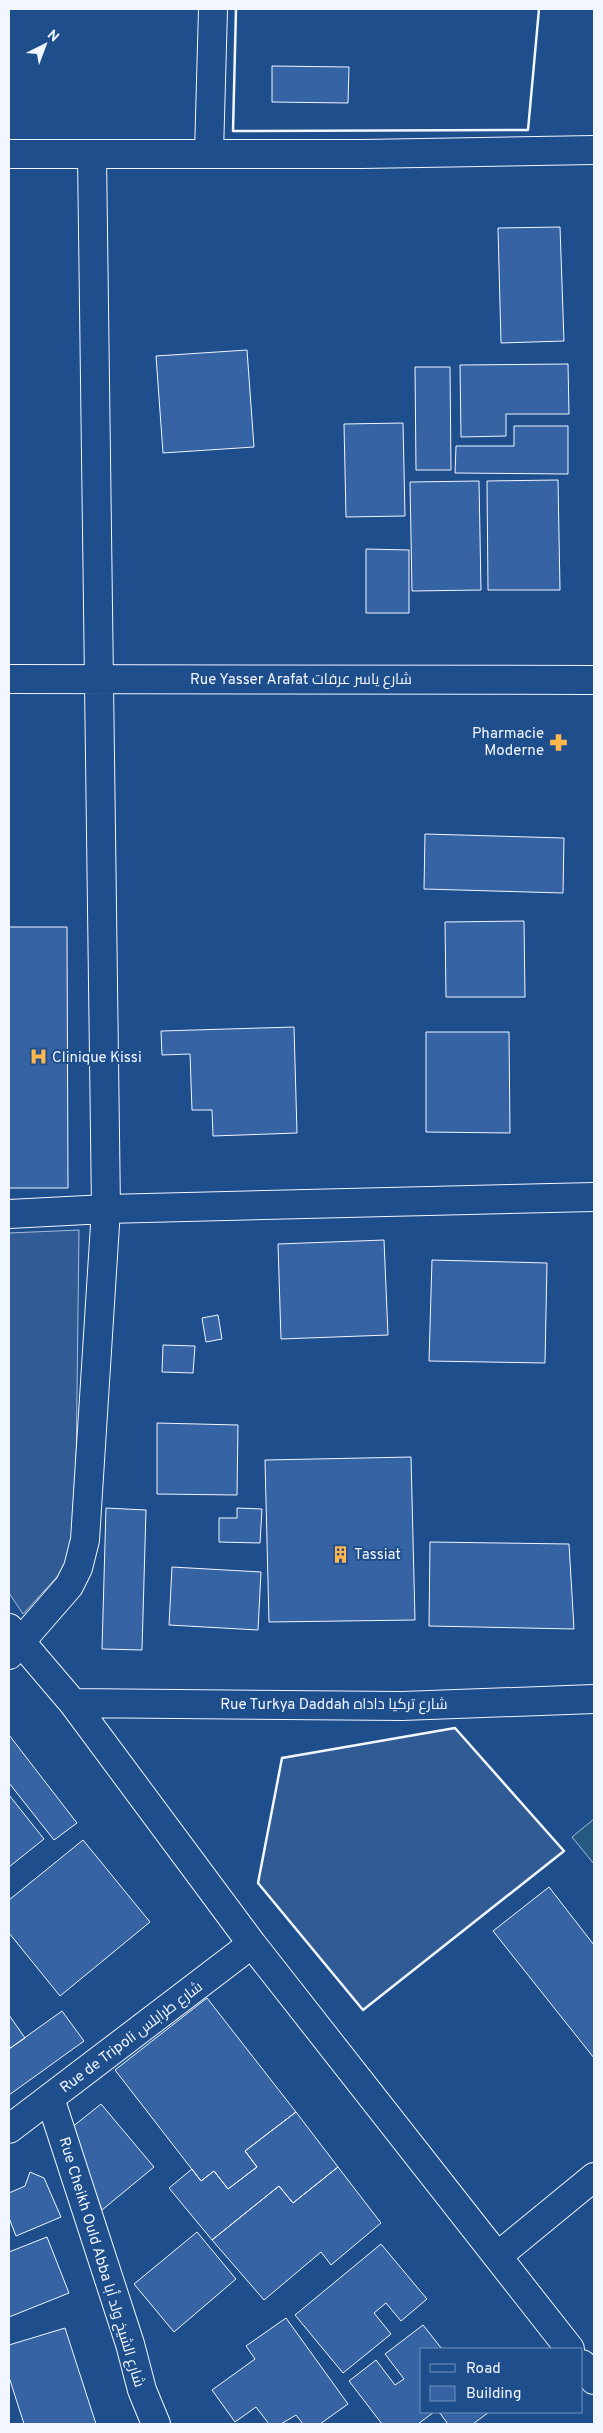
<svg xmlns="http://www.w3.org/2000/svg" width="603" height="2433" viewBox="0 0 603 2433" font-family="Overpass,Cairo,sans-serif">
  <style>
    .green { fill: #245a82; stroke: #a8bbd7 }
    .parking { fill: #305b95; stroke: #a8bbd7 }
    .building { fill: #3563a3; stroke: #f2f6ff }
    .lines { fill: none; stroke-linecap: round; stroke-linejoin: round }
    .minor-casing { stroke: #f2f6ff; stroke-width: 30 }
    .minor { stroke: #1f4e8c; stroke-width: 28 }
    .wall { stroke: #f2f6ff; stroke-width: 2.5 }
    .labels { text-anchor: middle; stroke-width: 4; stroke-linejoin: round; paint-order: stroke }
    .street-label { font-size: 15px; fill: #f2f6ff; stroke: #1f4e8c }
    .poi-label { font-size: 15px; fill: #f2f6ff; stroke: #1f4e8c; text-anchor: start }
  </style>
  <rect width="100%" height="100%" fill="#1f4e8c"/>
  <path class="green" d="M594,1819v45l-22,-27z"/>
  <path class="parking" d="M79,1230l-4,327 -52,57 -14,-21v-360z
    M455,1728l109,123 -201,159 -105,-127 24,-125z"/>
  <path class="building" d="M272,66l77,1 -1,36 -76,-1z
    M560,227l4,114 -63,2 -3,-115z
    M247,350l7,97 -91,6 -7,-97z
    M568,364l1,50h-63v22l-45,1 -1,-72z
    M415,367h35l1,103h-35z
    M403,423l2,93 -59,1 -2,-93z
    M514,426h54v48l-113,-1 1,-27h58z
    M558,480l2,110h-72l-1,-109z
    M479,481l2,109 -69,1 -2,-109z
    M366,549l43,1v63h-43z
    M425,834l139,4 -1,55 -139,-4z
    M524,921l1,76h-79l-1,-75z
    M9,927h58l1,261h-59z
    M294,1027l3,106 -84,3 -1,-26h-20l-2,-56 -28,1 -1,-24z
    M426,1032h83l1,101 -84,-1z
    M384,1240l4,95 -107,4 -3,-95z
    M432,1260l115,3 -2,100 -116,-2z
    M218,1315l4,24 -16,3 -4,-24z
    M163,1345l32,1 -2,27 -31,-1z
    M157,1423l81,2 -1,70 -80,-1z
    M411,1457l4,163 -146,2 -4,-162z
    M106,1508l40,2 -4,140 -40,-1z
    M237,1508l25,1 -2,34 -41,-1v-24h18z
    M430,1542l139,2 5,85 -145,-3z
    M172,1567l89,5 -3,58 -89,-5z
    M9,1735l68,88 -23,17 -45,-57z
    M9,1795l35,44 -35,28z
    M83,1840l67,82 -90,74 -51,-63v-33z
    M549,1887l45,58v113l-101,-127z
    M207,1998l89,114 -51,39 12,16 -29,22 -14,-18 -13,10 -86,-111z
    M62,2011l22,30 -75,54v-46z
    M9,2015l16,23 -16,11z
    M101,2104l53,63 -52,43 -31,-82z
    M296,2112l42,55 -45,36 -14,-17 -67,54 -43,-52 23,-19 9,12 13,-10 14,18 29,-22 -12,-16z
    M338,2167l43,56 -50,42 -10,-13 -57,48 -52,-60 67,-54 14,17z
    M30,2172l14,6 17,39 -45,19 -7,-18v-25l16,-7z
    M197,2232l39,47 -62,53 -40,-48z
    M47,2237l22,56 -60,24v-65z
    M381,2244l46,55 -26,22 -15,-18 -12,10 17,21 -48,39 -48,-58z
    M286,2318l62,86 -28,20h-17l-7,-9 -15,9h-12l-13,-17 -21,15 -23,-32 43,-31 -9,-13z
    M423,2325l19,24h-20v63h12l-16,12h-36l-33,-43 27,-21 19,25 9,-6 -19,-25z
    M65,2328l31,96h-72l-15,-47v-32z
    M439,2412h50l-16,12h-25z"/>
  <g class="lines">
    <defs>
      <path id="minor" d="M209,153l4,-144
        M9,154h353l232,-4
        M9,679l585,1
        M9,1214l97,-5 488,-12
        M9,1628l64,75 179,241 318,405
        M9,1655l60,-69 9,-18 7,-28 21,-331 -14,-1054
        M73,1703l329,3 192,-7
        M50,2098l80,246 12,46 14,34
        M9,2129l243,-185
        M499,2255l95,-78
        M582,2364l12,16"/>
    </defs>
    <use href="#minor" class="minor-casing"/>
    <use href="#minor" class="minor"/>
    <path class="wall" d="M236,9l-3,122 295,-1 11,-121
      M455,1728l109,123 -201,159 -105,-127 24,-125z"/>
  </g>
  <defs>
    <symbol id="pharmacy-bare" viewBox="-9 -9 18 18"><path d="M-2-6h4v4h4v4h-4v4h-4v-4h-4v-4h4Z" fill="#ffb74d" stroke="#1f4e8c" stroke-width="2.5" paint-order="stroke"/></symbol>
    <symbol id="hospital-bare" viewBox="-9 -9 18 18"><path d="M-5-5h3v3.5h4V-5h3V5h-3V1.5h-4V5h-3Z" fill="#ffb74d" stroke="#1f4e8c" stroke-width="2.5" paint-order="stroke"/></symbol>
    <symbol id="building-bare" viewBox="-9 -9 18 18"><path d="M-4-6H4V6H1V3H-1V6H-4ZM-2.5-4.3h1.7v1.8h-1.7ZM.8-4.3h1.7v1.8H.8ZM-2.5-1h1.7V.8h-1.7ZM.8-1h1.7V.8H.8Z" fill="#ffb74d" stroke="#1f4e8c" stroke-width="2.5" paint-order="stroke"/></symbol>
  </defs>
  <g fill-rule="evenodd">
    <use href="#pharmacy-bare" x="546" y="730" width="25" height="25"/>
    <use href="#hospital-bare" x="26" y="1044" width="25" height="25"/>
    <use href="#building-bare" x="328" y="1542" width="25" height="25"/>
  </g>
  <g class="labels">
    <g class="street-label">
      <text x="301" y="684">Rue Yasser Arafat شارع ياسر عرفات</text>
      <text x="334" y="1709">Rue Turkya Daddah شارع تركيا داداه</text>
      <text transform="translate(131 2037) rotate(-37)" y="5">Rue de Tripoli شارع طرابلس</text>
      <text transform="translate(102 2262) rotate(73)" y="5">Rue Cheikh Ould Abba شارع الشيخ ولد أبا</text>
    </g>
    <g class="poi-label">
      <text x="544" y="738" text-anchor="end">Pharmacie<tspan x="544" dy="17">Moderne</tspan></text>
      <text x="52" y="1062">Clinique Kissi</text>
      <text x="354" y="1559">Tassiat</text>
    </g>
  </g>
  <rect width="603" height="2433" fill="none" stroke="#f2f6ff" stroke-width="20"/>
  <rect x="420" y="2348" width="162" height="65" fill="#1f4e8c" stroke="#7391ba"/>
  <rect x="430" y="2364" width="25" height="8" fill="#1f4e8c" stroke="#7391ba"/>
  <text x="466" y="2373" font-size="15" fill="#f2f6ff">Road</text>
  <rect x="430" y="2386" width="25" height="15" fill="#3563a3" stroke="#7391ba"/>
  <text x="466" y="2398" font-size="15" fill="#f2f6ff">Building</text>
  <g transform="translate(45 45) rotate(42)" stroke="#1f4e8c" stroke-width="4" paint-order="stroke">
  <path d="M0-4L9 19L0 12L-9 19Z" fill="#f2f6ff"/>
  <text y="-8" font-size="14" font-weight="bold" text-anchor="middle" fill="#f2f6ff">N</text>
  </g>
</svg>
